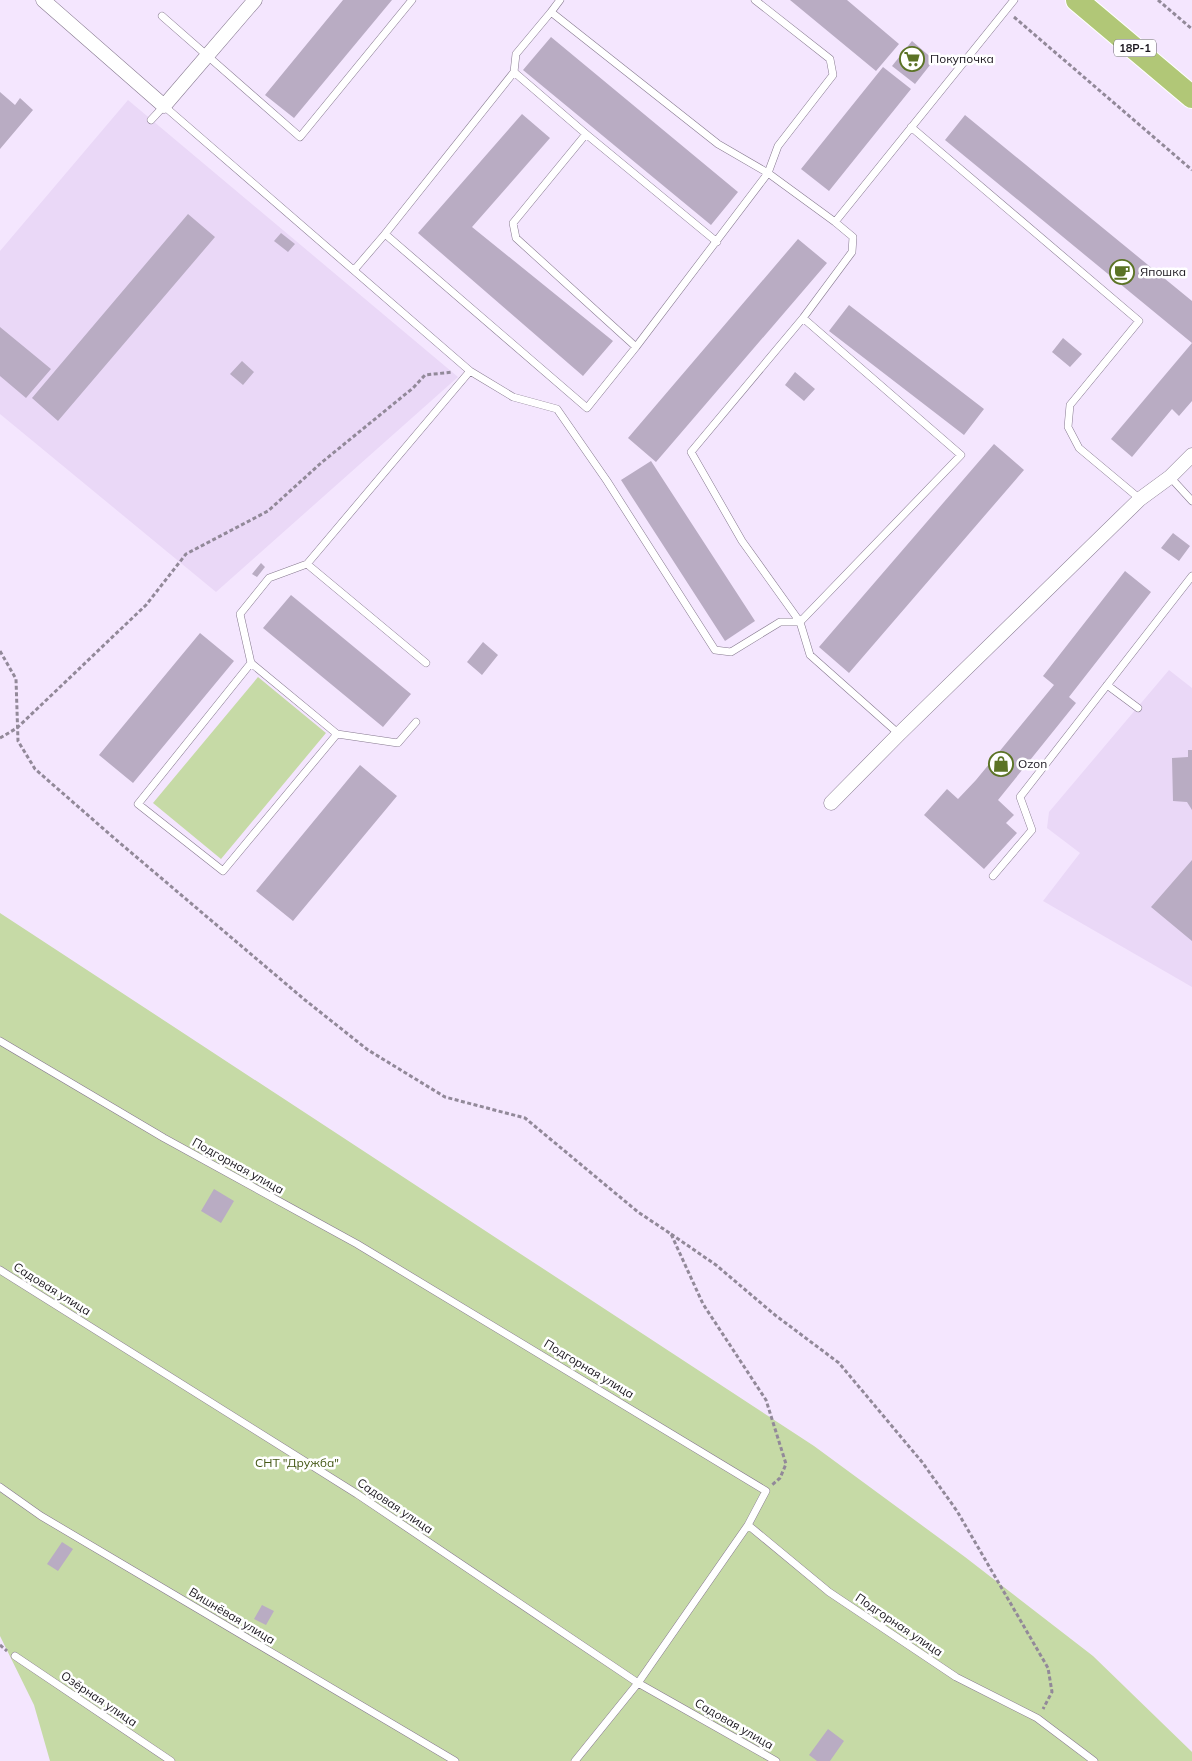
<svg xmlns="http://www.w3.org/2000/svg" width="1192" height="1761" viewBox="0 0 1192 1761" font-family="Mulish,sans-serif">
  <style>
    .built { fill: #ead8f7 }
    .green { fill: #c6daa6 }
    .building { fill: #b9acc3 }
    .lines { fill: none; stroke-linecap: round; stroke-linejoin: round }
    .service-casing { stroke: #86798f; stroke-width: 8 }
    .minor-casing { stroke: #86798f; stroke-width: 15 }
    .primary-casing { stroke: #fff; stroke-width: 24 }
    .path { stroke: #928999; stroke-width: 3; stroke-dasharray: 4 2.5; stroke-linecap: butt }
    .service { stroke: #fff; stroke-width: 7 }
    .minor { stroke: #fff; stroke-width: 14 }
    .primary { stroke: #b1c777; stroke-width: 22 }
    .labels { text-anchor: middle; stroke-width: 5; stroke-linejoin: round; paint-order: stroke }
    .shield { fill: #fff; stroke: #5f5c62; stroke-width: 1 }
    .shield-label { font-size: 11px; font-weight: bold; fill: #1a161e }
    .poi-label { font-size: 12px; fill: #1a161e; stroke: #fff; text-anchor: start }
    .street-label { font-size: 12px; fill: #1a161e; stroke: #fff }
    .park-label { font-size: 12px; fill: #435714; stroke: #fff }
  </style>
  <rect width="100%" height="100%" fill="#f4e6fe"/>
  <path class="built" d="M128,100l330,277 -242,215 -216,-178v-163z
    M1169,670l23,18v299l-149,-86 37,-48 -33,-25 2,-16z"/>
  <path class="green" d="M258,677l68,56 -105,126 -68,-56z
    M0,913l814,533 151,111 128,99 99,96v9h-1142l-16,-56 -34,-69z"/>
  <path class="building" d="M343,0h49l-98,118 -29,-23z
    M790,0h57l52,44 -23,27z
    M551,37l187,155 -27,33 -188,-155z
    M912,41l22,19 -19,24 -23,-18z
    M883,67l28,22 -82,102 -28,-22z
    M0,92l15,13 5,-7 13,12 -33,39z
    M522,114l28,24 -78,89 141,114 -30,35 -165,-143z
    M965,115l227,186v100l-13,15 -7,-7 -40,48 -21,-18 81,-96 -247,-203z
    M188,214l27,23 -157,184 -26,-23z
    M281,233l14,11 -7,8 -14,-11z
    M798,239l29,24 -171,199 -28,-24z
    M849,305l135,104 -20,26 -135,-104z
    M0,327l51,42 -25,29 -26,-22z
    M1063,338l19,16 -12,13 -18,-15z
    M242,361l12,11 -11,13 -13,-11z
    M795,372l20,17 -11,12 -19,-16z
    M994,444l30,26 -175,203 -30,-26z
    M651,461l104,160 -30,20 -104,-161z
    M1173,533l17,13 -11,15 -18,-13z
    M261,563l4,4 -8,10 -5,-3z
    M1125,571l26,21 -82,105 7,6 -78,97 16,15 -8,8 11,10 -33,36 -60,-54 23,-26 11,10 18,-19 78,-95 -11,-9z
    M291,595l120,99 -28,33 -120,-99z
    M200,633l34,28 -101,122 -34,-28z
    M483,642l15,13 -16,20 -15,-13z
    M1188,750h4v60l-5,-8 -14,-1 -1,-43 16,-1z
    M360,765l37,31 -104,125 -37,-30z
    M1192,860v81l-41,-34z
    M214,1189l20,12 -13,22 -20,-12z
    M62,1542l11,7 -15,22 -11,-7z
    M262,1605l12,6 -8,14 -12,-6z
    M828,1729l16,12 -14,20h-13l-8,-6z"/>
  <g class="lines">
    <defs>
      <path id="service" d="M560,0l-9,12 167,132 50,29 -132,174 -120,-109 -3,-15 73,-89
        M755,0l75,59 3,16 -55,71 -10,27 67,49 179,-222
        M551,12l-35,42 -2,18 72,62 131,108
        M162,16l138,121 112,-137
        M514,72l-129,162 202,174 49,-61
        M151,120l13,-14 306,265 -163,193 -38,14 -29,36 11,49 86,71 -114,137 -85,-67 113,-141
        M911,127l228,194 -69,84 -2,22 11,21 61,51
        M355,269l30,-35
        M803,318l158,137 -161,167 -58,-81 -51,-89 112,-134 49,-66 1,-15 -18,-15
        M470,371l43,26 44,12 50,72 108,169 16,2 49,-30h20l10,33 89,79
        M1170,477l22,24
        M307,564l119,99
        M1107,685l31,23
        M337,734l61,9 18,-21
        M993,876l39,-46 -12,-33 172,-221
        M0,1041l164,97 193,106 409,247 -18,34 81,67 127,85 81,41 57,43
        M0,1270l357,224 281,189 138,78
        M0,1487l41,29 414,245
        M15,1656l156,105
        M575,1761l63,-78 110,-158"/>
      <path id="minor" d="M43,0l121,106 91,-106
        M831,803l68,-69 241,-235 30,-22 22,-22"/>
      <path id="primary" d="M1077,0l115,97"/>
    </defs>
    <use href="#service" class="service-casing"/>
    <use href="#minor" class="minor-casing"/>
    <use href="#primary" class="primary-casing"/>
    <path class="path" d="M1158,0l34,29
      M1014,17l178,153
      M0,651l16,28 2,62 17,28 79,69 191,162 63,50 77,47 80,21 113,94 33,22 32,70 63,96 20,64 -6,14 -8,7
      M0,738l17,-10 129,-123 40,-51 82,-43 53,-48 92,-75 12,-13 28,-3
      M671,1234l45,31 59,50 64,48 83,99 35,49 91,157 4,24 -9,17
      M0,1645l7,6"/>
    <use href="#service" class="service"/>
    <use href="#minor" class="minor"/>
    <use href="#primary" class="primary"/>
  </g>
  <defs>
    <symbol id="supermarket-ring" viewBox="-11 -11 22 22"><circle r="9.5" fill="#fff" stroke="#5b7325" stroke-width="1.5"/><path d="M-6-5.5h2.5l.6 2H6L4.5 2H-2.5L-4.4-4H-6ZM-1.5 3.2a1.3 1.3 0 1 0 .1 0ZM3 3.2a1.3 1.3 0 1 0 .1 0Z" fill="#5b7325"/></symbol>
    <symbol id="cafe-ring" viewBox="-11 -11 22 22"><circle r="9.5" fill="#fff" stroke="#5b7325" stroke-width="1.5"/><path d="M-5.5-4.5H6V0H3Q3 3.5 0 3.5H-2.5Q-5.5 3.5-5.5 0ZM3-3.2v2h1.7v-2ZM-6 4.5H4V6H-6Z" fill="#5b7325"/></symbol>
    <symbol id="shop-ring" viewBox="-11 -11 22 22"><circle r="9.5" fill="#fff" stroke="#5b7325" stroke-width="1.5"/><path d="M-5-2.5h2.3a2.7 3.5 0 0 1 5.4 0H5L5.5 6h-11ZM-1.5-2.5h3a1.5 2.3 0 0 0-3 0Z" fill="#5b7325"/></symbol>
  </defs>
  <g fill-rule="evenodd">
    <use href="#supermarket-ring" x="898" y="45" width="28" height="28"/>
    <use href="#cafe-ring" x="1108" y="258" width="28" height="28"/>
    <use href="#shop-ring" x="987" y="750" width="28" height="28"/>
  </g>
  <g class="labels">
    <rect class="shield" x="1114" y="39.5" width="42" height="17" rx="4"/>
    <g class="shield-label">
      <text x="1135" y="52">18Р-1</text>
    </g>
    <g class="poi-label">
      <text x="930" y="63">Покупочка</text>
      <text x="1140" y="276">Япошка</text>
      <text x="1018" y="768">Ozon</text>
    </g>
    <g class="street-label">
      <text transform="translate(238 1166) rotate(29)" y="4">Подгорная улица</text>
      <text transform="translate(52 1289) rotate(32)" y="4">Садовая улица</text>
      <text transform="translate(589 1369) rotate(31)" y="4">Подгорная улица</text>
      <text transform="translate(395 1506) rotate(34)" y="4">Садовая улица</text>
      <text transform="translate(232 1616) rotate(31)" y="4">Вишнёвая улица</text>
      <text transform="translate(899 1625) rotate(34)" y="4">Подгорная улица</text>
      <text transform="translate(99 1699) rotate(34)" y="4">Озёрная улица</text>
      <text transform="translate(734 1724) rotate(30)" y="4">Садовая улица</text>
    </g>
    <g class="park-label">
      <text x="297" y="1467">СНТ "Дружба"</text>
    </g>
  </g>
</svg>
